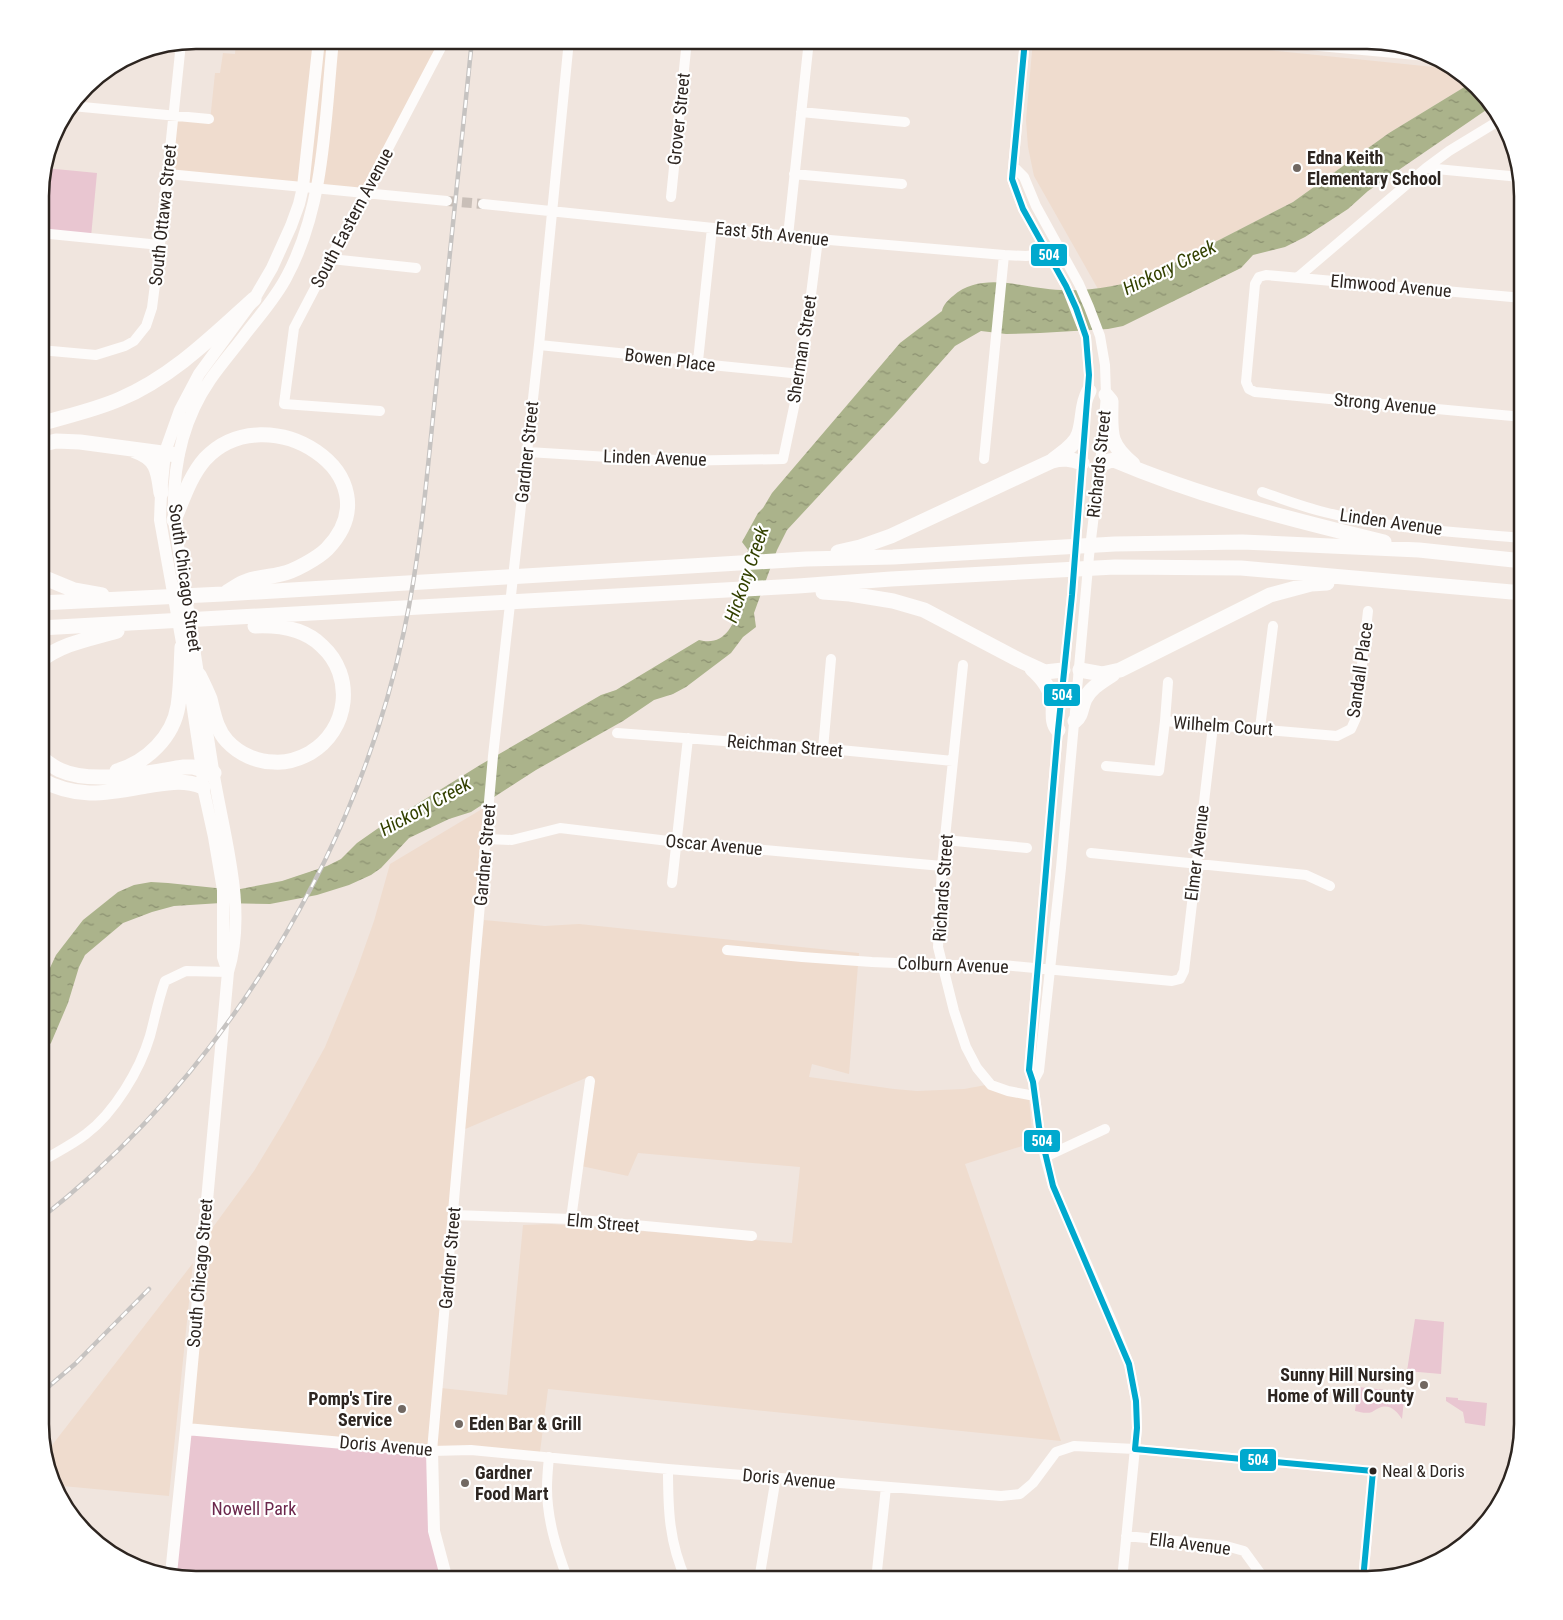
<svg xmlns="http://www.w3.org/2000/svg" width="1563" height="1620" viewBox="0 0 1563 1620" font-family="'Roboto Condensed',sans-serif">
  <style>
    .built { fill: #efdcce }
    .park { fill: #e9c6d1 }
    .water { fill: url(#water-ripples) }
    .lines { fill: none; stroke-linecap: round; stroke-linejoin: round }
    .minor-tunnel { stroke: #c9bfb8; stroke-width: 10; stroke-dasharray: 10 5; stroke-linecap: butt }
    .minor { stroke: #fdfbfa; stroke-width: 10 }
    .major { stroke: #fdfbfa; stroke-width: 12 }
    .highway { stroke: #fdfbfa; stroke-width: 15 }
    .rail-casing { stroke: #c6c3c1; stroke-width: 4.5 }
    .rail { stroke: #fff; stroke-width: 2.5; stroke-dasharray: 8; stroke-linecap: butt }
    .bus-1-casing { stroke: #fff; stroke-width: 10 }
    .bus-1 { stroke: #00a9ce; stroke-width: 6 }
    .poi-dot { fill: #716862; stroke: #fff; stroke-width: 2 }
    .bus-dot { fill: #2d2520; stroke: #fff; stroke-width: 2 }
    .labels { text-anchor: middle; stroke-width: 4.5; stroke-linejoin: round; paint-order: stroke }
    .bus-label { font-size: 17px; fill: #2d2520; stroke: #fff; text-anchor: start }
    .street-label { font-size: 18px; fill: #2d2520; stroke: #fff }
    .poi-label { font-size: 18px; font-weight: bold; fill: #2d2520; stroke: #fff; text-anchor: start }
    .park-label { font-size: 18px; fill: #6c284d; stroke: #fff }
    .water-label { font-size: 19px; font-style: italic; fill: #334100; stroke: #fff }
    .rim { fill: none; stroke: #2d2520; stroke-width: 2.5 }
    .line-badge { stroke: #fff; stroke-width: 2 }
    .badge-label { font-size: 14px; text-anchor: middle; font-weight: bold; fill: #fff }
  </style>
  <defs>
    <pattern id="water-ripples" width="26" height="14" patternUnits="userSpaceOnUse" patternTransform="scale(1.25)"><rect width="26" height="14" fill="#abb38b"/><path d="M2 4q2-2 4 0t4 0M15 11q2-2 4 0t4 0" fill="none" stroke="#8c9171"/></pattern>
  </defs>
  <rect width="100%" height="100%" fill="#f0e5de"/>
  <path class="built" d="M236,40h206l-77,151 -195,-19 5,-54 35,3 5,-48h5l3,-20 12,1z
    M1033,40h137l283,29 18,14 -82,50 -96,69 -142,73 -18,7 -35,7 -64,-113 -6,-29 -2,-27z
    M487,806l-59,639 -237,-20 17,-191 46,-63 32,-53 39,-71 31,-75 18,-51 16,-57z
    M484,920l61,6 34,-2 280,29 -10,121 -37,-10 -3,13 85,12 23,2 47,-2 22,-4 43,14 3,31 3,12 -70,22 96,277 -513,-52 -8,63 -105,-4 6,-60 66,7 16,-170 28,-1 241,19 8,-76 -162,-14 -10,23 -47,-10 12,-90 -5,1 -125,53z
    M193,1263l-24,233 -117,-11 -6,-32z"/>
  <path class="park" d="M45,168l52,5 -6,64 -51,-5v-47z
    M1415,1319l29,3 -3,52 -34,-3z
    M1358,1387l47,5 -3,27c-5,-8 -13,-16 -23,-11 -3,1 -5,3 -7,4 -5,2 -12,0 -17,-1z
    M1446,1397l12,1v2l29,3 -2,23 -20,-3 -2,-11 -17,-11z
    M190,1433l246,22 3,78 14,47h-258l-20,-5z"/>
  <path class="water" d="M1471,83l14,10 7,13 -124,85 -20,18 -43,28 -20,10 -32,8 -12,13 -118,58 -15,3 -68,4 -34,1 -25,-3 -26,15 -61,69 -107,115 -10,20 -23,63 2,14 -13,10 -12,16 -45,34 -13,7 -19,6 -31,21 -87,49 -65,42 -22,7 -40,19 -28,30 -10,7 -22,10 -32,10 -47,9 -49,-1 -47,3 -22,6 -29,11 -38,32 -6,12 -11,36 -17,40 -11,11v-58l9,-26 7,-15 27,-35 35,-28 16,-7 17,-3 17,1 67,7 47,-9 45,-15 14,-7 16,-16 20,-14 103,-64 121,-70 15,-5 83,-50c44,12 44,-62 49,-90l-6,-8 16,-29 5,-5 9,-15 128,-150 42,-32c1,-6 6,-11 11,-15 30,-26 72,-7 108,-6 31,1 62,-4 90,-15l142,-73 96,-69z"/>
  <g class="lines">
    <path class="minor-tunnel" d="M447,201l36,3"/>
    <path class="minor" d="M569,40l-30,305 -46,411 -61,695 39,-1 197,19 333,27 19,-2 13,-11 23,-31 18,-6 61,3 238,22 -10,109
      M1025,40l-13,139 11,30 43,77 20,51 3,38v21
      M1253,40l185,17
      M72,106l137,13
      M801,112l104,10
      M1013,166l11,11 12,29 43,78 10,23 11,29 5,29 1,30 -6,70 -11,91 -28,312 -22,203 -6,11
      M1426,168l94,9
      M168,174l279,27
      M794,174l108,10
      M671,197l16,-157
      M483,204l335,35 186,16 22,1 28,-3
      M40,233l120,12
      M788,236l21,-196
      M331,259l85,9
      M1297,278l129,-110 23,-17 51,-31
      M1523,298l-257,-23 -7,2 -4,7 -9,98 3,7 6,3 268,25
      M539,345l159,16 13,4 90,9
      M40,350l56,5 29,-9 9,-5 12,-15 6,-18 8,-63 21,-202
      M698,361l14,-133
      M380,411l-96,-7 10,-76 151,-288
      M1085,428l-13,167 -14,135 -29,340 4,12 6,45 6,30 8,29 60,138 16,40 7,37 1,27 -15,152
      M528,452l145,9 110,-2 18,-85 17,-135
      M984,459l20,-204
      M1262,492c21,7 41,15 62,20 65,17 133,20 199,26
      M963,665l-21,201 -4,81 16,64 12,36 11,21 14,17 17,6 27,5
      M1165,721l3,-39
      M1260,728l13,-102
      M617,733l213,16 123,12
      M823,749l8,-90
      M1106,766l53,5 6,-50 172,15 14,-7 5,-11 12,-107
      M486,839l26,1 48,-12 117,14 265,24
      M945,840l82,8
      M1091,853l215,22 24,11
      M672,883l16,-145
      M727,950l75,7 70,5 70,3h61l169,16 8,-2 4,-8 29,-245
      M1045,1157l60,-28
      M40,1162c15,-9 32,-17 46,-28 28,-21 54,-64 64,-98 5,-18 8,-36 15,-55l21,-10 42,1
      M454,1215l117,4 181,17
      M571,1219l19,-138
      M549,1457c-1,10 -2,21 -2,31 0,32 10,63 21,92
      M668,1469c0,41 1,73 18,111
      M1126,1536l100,10 18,5 16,22 12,7
      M759,1580l17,-103
      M876,1580l10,-93"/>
    <path class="major" d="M228,972l-5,-15v-67l-9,-53 -11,-50 -1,-18 -14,-93 -28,-156 1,-27 4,-41 15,-42 19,-36 55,-75 18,-31 19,-42 8,-22 4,-17 16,-147
      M186,1429l246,22 2,80 13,49
      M171,1574l15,-145 42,-457c20,-64 -5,-138 -15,-202 -13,-83 -26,-167 -39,-250 -2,-51 7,-98 36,-140 12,-17 25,-32 37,-48 14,-18 30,-36 40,-56 38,-71 38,-158 46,-236"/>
    <path class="highway" d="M1106,395l5,6c0,31 -4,42 22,63
      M40,424c27,-8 55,-14 80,-25 52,-22 93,-63 134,-100
      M40,445l16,-4 24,1 97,13
      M135,451c23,8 23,21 26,42
      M1052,461c9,-8 24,-16 27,-28 5,-15 2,-28 10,-42
      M1100,465l9,-4 5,-1c87,37 179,60 270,82
      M174,520c9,-21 16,-44 31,-61 62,-66 193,16 122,90 -9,9 -34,23 -46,25 -11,3 -24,3 -34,7 -7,2 -13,7 -20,11
      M838,552l22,-5 31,-11 161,-75c11,-3 19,-2 30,2
      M40,576l34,14 28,5
      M823,592l27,2 43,7 31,9 95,50 26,12 18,-2
      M40,603l183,-9 583,-35 87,-2 222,-13 127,-2 177,8 104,11
      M40,628l758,-42 93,-7 224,-12 126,1 282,25
      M40,661c23,-18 50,-22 77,-30
      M1032,669c11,10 18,19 21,34 1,10 -2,19 5,27
      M1080,670l22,4 18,-4 150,-75 41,-11 16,-1
      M199,675c4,8 8,16 11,24 4,15 6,30 17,42 12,13 30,21 47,21 14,1 25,-3 36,-9 39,-23 45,-77 12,-107 -17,-17 -44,-21 -67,-20
      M1075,721c7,-5 6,-14 10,-22 6,-12 18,-18 28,-25
      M40,757c6,4 13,10 20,13 32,15 89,2 124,-3h9l21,6
      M117,771c30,-9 56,-34 61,-65 3,-19 3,-40 4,-59
      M40,779c37,21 67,14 106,7 21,-3 37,-7 57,1"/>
    <defs>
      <path id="rail" d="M40,1219c182,-143 316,-362 364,-588 18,-84 24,-169 33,-253 11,-113 24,-225 35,-338
        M40,1394l35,-30 74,-75"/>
    </defs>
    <use href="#rail" class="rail-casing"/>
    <use href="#rail" class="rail"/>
    <defs>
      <path id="bus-1" d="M1025,40l-13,139 11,30 43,77 10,22 10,29 3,38 -17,220 -14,135 -29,340 4,12 6,45 14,59 76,178 7,37 1,27 -2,21 238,22 -10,109"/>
    </defs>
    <use href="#bus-1" class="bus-1-casing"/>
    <use href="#bus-1" class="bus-1"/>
  </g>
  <g class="poi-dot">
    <circle cx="1297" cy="168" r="5"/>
    <circle cx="1424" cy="1385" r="5"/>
    <circle cx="402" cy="1409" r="5"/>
    <circle cx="459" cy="1424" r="5"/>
    <circle cx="465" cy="1483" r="5"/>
  </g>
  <circle class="bus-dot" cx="1373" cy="1471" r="4.5"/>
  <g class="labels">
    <g class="bus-label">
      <text x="1382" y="1477">Neal &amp; Doris</text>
    </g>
    <g class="street-label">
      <text transform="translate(679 119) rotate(-84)" y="6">Grover Street</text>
      <text transform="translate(163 215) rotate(-84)" y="6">South Ottawa Street</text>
      <text transform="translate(352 218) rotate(-62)" y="6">South Eastern Avenue</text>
      <text transform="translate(772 234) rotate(6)" y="6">East 5th Avenue</text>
      <text transform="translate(1391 286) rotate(5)" y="6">Elmwood Avenue</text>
      <text transform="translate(802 349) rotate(-81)" y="6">Sherman Street</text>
      <text transform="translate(670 360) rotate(7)" y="6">Bowen Place</text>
      <text transform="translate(1385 404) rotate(5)" y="6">Strong Avenue</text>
      <text transform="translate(527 452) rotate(-84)" y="6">Gardner Street</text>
      <text transform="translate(655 458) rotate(2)" y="6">Linden Avenue</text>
      <text transform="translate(1099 464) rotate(-84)" y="6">Richards Street</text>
      <text transform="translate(1391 522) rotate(8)" y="6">Linden Avenue</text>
      <text transform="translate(185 578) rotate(82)" y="6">South Chicago Street</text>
      <text transform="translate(1360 670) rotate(-82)" y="6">Sandall Place</text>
      <text transform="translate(1223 726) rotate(4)" y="6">Wilhelm Court</text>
      <text transform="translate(785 746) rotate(5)" y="6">Reichman Street</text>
      <text transform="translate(714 845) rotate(5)" y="6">Oscar Avenue</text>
      <text transform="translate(1197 853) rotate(-83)" y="6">Elmer Avenue</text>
      <text transform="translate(485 855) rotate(-85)" y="6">Gardner Street</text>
      <text transform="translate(943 888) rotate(-86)" y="6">Richards Street</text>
      <text transform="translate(953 965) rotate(2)" y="6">Colburn Avenue</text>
      <text transform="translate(603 1223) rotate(5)" y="6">Elm Street</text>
      <text transform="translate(450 1258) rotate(-85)" y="6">Gardner Street</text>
      <text transform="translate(200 1273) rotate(-85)" y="6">South Chicago Street</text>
      <text transform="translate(386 1446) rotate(5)" y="6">Doris Avenue</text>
      <text transform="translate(789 1479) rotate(5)" y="6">Doris Avenue</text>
      <text transform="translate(1190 1544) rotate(7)" y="6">Ella Avenue</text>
    </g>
    <g class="poi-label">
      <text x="1307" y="164">Edna Keith<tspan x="1307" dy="21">Elementary School</tspan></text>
      <text x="1414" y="1381" text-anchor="end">Sunny Hill Nursing<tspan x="1414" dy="21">Home of Will County</tspan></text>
      <text x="392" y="1405" text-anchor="end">Pomp's Tire<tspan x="392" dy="21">Service</tspan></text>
      <text x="469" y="1430">Eden Bar &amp; Grill</text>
      <text x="475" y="1479">Gardner<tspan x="475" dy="21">Food Mart</tspan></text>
    </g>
    <g class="park-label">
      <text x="254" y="1515">Nowell Park</text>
    </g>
    <g class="water-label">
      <text transform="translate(1169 267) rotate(-26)" y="7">Hickory Creek</text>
      <text transform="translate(746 574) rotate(-71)" y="7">Hickory Creek</text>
      <text transform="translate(425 806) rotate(-29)" y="7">Hickory Creek</text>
    </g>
  </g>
  <path d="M0 0H1563V1620H0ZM196 49H1367A147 147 0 0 1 1514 196V1424A147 147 0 0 1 1367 1571H196A147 147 0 0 1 49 1424V196A147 147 0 0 1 196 49Z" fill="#fff" fill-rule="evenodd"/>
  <path class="rim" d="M196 49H1367A147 147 0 0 1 1514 196V1424A147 147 0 0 1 1367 1571H196A147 147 0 0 1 49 1424V196A147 147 0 0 1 196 49Z"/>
  <g class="line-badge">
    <rect x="1030" y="243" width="38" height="24" rx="5" fill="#00a9ce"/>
    <rect x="1043" y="683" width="38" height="24" rx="5" fill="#00a9ce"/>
    <rect x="1023" y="1129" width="38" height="24" rx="5" fill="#00a9ce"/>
    <rect x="1239" y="1448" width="38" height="24" rx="5" fill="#00a9ce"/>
  </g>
  <g class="badge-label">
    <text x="1049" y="260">504</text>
    <text x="1062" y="700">504</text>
    <text x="1042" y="1146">504</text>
    <text x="1258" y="1465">504</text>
  </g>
</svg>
